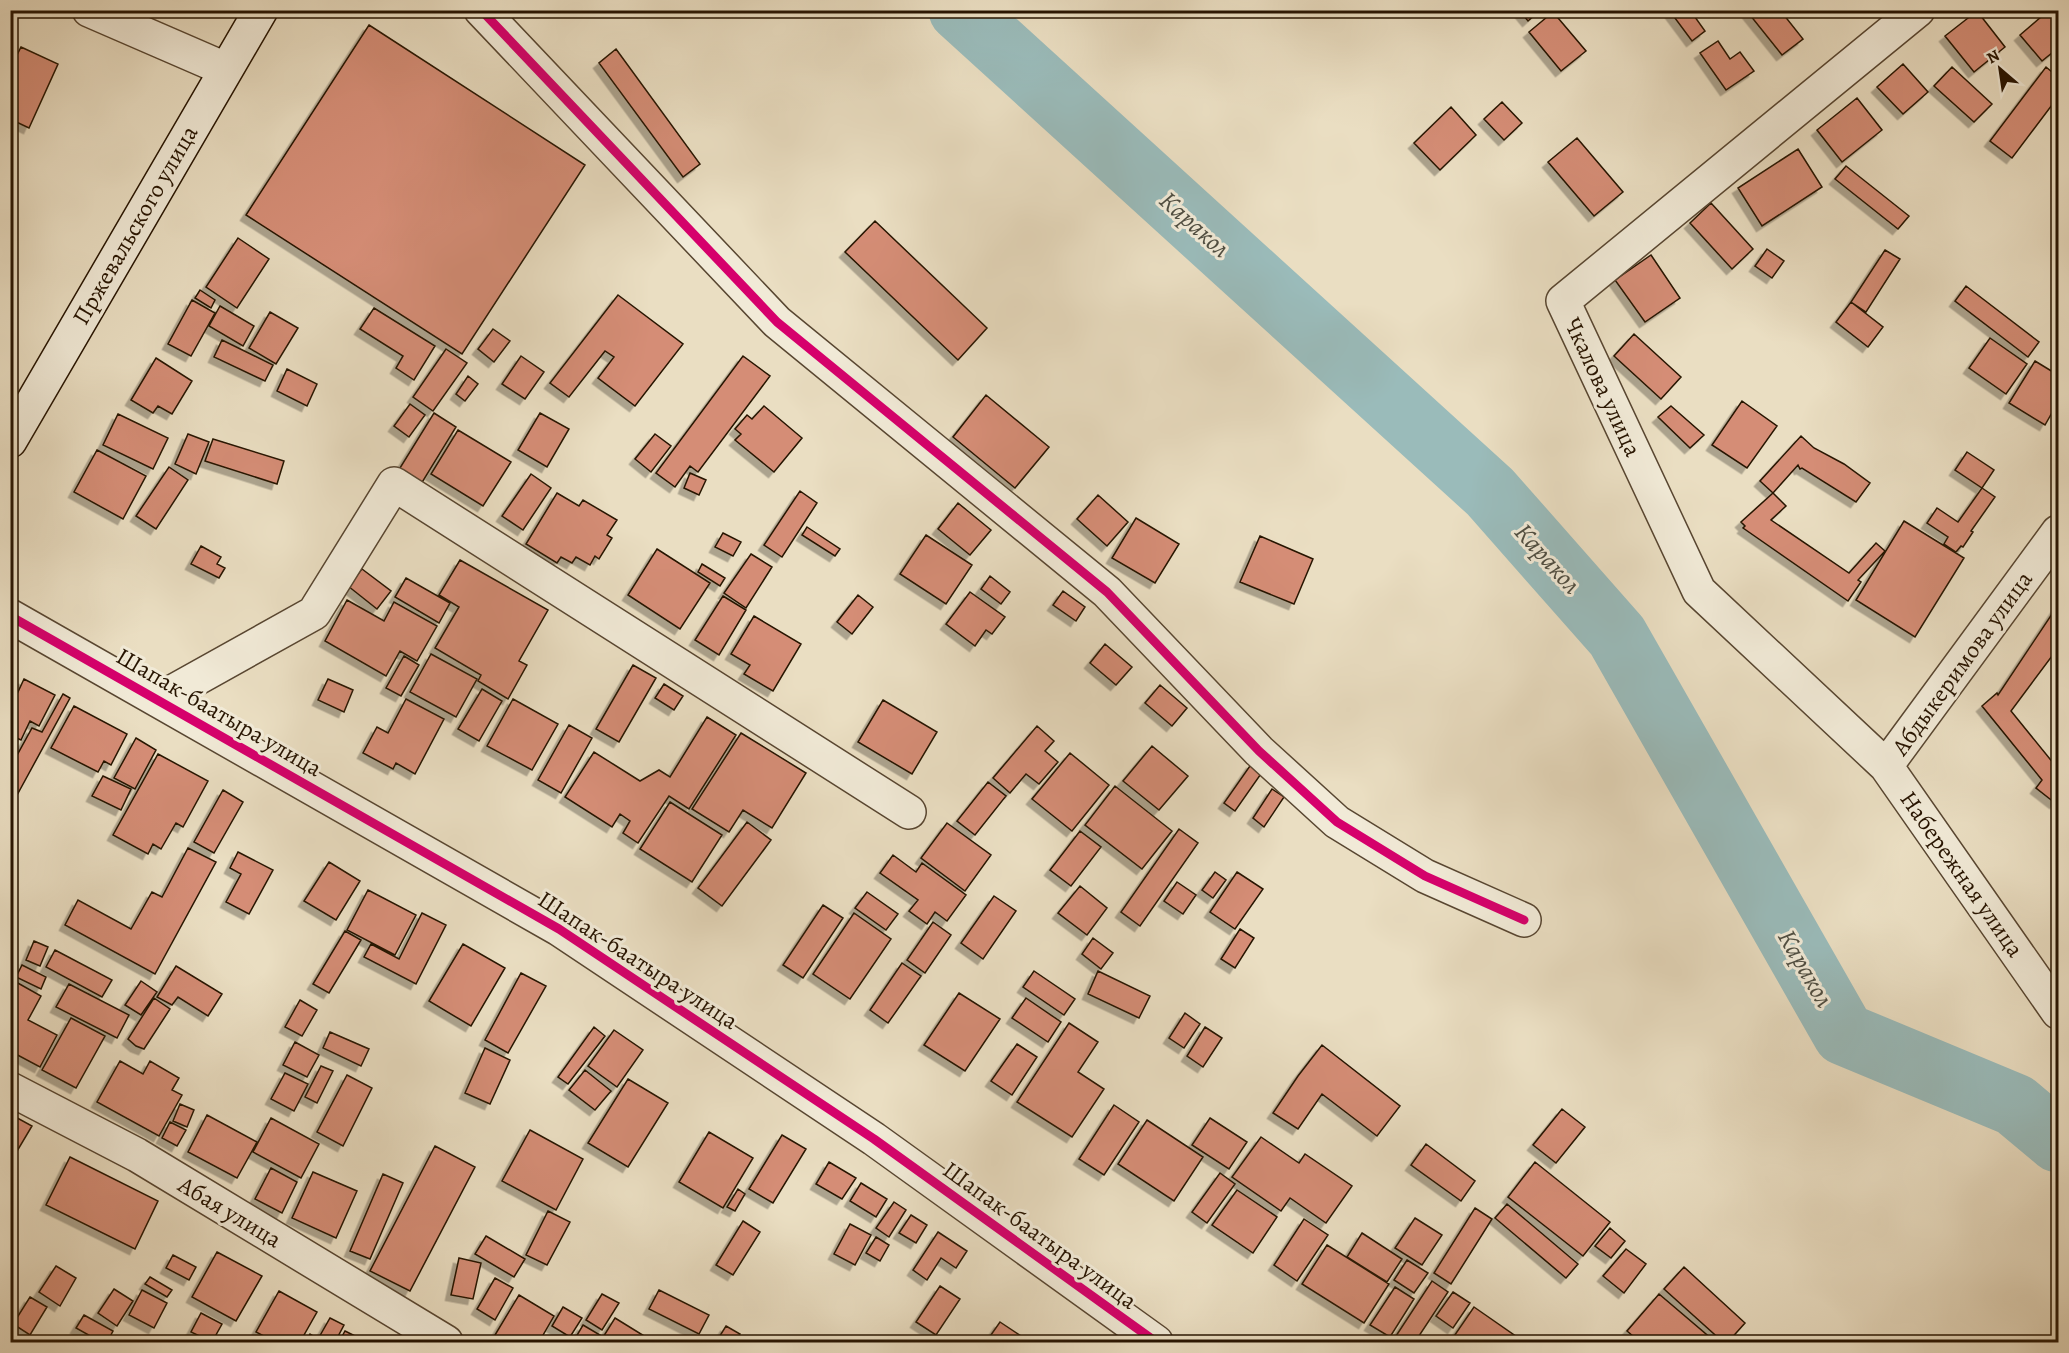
<svg xmlns="http://www.w3.org/2000/svg" width="2069" height="1353" viewBox="0 0 2069 1353" font-family="Alegreya,serif">
  <style>
    .lines { fill: none; stroke-linecap: round; stroke-linejoin: round }
    .river { stroke: #9abbba; stroke-width: 63 }
    .building { fill: #d58d76; stroke: #271401; stroke-width: 1.5; filter: url(#shadow) }
    .minor-casing { stroke: #584631; stroke-width: 36 }
    .secondary-casing { stroke: #271401; stroke-width: 36 }
    .minor { stroke: #f1ead7; stroke-width: 33 }
    .secondary { stroke: #f1ead7; stroke-width: 33 }
    .cycleway-casing { stroke: #f1ead7; stroke-width: 13 }
    .cycleway { stroke: #d6006c; stroke-width: 9 }
    .labels { text-anchor: middle; stroke-width: 6; stroke-linejoin: round; paint-order: stroke }
    .street-label { font-size: 24px; fill: #271401; stroke: #f1ead7 }
    .water-label { font-size: 26px; font-style: italic; fill: #4f4e42; stroke: #f1ead7 }
  </style>
  <defs>
    <filter id="shadow"><feDropShadow dx="-5.5" dy="5.5" stdDeviation="0" flood-color="#0004"/></filter>
  </defs>
  <rect width="100%" height="100%" fill="#eadec2"/>
  <filter id="stains"><feTurbulence type="fractalNoise" baseFrequency=".00333" numOctaves="4"/><feColorMatrix values="0 0 0 0 .2 0 0 0 0 .09 0 0 0 0 .02 0 0 0 .5 -.17"/></filter>
  <radialGradient id="worn" r=".72"><stop offset=".6" stop-color="#630" stop-opacity="0"/><stop offset="1" stop-color="#630" stop-opacity=".3"/></radialGradient>
  <g class="lines">
    <path class="river" d="M960,10l530,482 127,144 227,398 171,71 43,36"/>
  </g>
  <path class="building" d="M1519,10h21l-12,11z
    M1669,10h21l15,21 -13,10z
    M1746,10h34l23,29 -21,16z
    M2049,10l9,13v25l-16,13 -22,-26z
    M1977,11l28,36 -31,25 -29,-36z
    M1553,12l33,39 -25,20 -32,-39z
    M369,25l216,140 -123,189 -216,-139z
    M1718,41l12,18 10,-7 14,19 -28,19 -26,-37z
    M21,47l37,17 -29,64 -19,-9v-50z
    M616,49l84,115 -17,13 -84,-114z
    M1903,64l25,28 -25,22 -26,-27z
    M1952,67l40,37 -18,18 -40,-36z
    M2046,67l12,10v20l-46,61 -22,-17z
    M1857,98l25,32 -40,32 -25,-32z
    M1502,102l20,21 -18,17 -20,-21z
    M1451,107l25,28 -36,35 -26,-27z
    M1577,138l46,54 -29,24 -46,-54z
    M1798,149l24,38 -60,39 -24,-38z
    M1846,166l63,50 -11,13 -63,-50z
    M1711,203l42,46 -21,20 -42,-46z
    M875,221l112,107 -29,32 -113,-108z
    M238,238l31,21 -32,49 -31,-21z
    M1767,249l17,12 -12,17 -17,-12z
    M1885,250l15,9 -34,53 -15,-10z
    M1651,255l29,43 -35,24 -30,-42z
    M1966,286l73,56 -11,15 -73,-56z
    M200,290l15,10 -4,8 -16,-10z
    M618,295l65,49 -48,62 -37,-28 16,-21 -9,-6 -36,46 -19,-14z
    M192,300l23,13 -24,43 -23,-12z
    M1851,302l32,25 -15,20 -32,-25z
    M220,306l34,20 -11,20 -34,-20z
    M374,308l61,38 -21,34 -18,-12 7,-12 -43,-27z
    M270,312l28,16 -22,36 -27,-16z
    M493,329l17,12 -16,21 -16,-13z
    M1634,334l47,43 -20,22 -47,-43z
    M1990,338l37,26 -21,30 -37,-26z
    M222,340l51,25 -8,16 -51,-24z
    M446,349l21,14 -34,48 -20,-14z
    M521,356l23,16 -19,27 -23,-15z
    M743,356l27,20 -72,96 -8,-6 -15,21 -19,-14z
    M156,358l36,23 -20,33 -14,-8 -5,7 -22,-13z
    M2035,361l23,14v27l-13,23 -36,-22z
    M287,369l30,15 -10,22 -30,-15z
    M468,376l10,8 -13,17 -9,-7z
    M986,395l63,52 -34,41 -62,-51z
    M1742,401l35,25 -30,42 -35,-23z
    M410,404l15,11 -16,22 -15,-11z
    M764,406l38,32 -28,34 -39,-32 6,-6 -6,-5 12,-14 5,4z
    M1671,406l33,29 -14,13 -32,-31z
    M434,413l22,14 -38,62 -23,-13z
    M540,413l29,16 -22,38 -29,-17z
    M118,414l50,24 -15,31 -50,-24z
    M458,430l53,32 -28,44 -52,-32z
    M188,434l21,8 -13,32 -21,-10z
    M655,434l16,12 -20,26 -16,-13z
    M1801,436l13,12 30,16 26,19 -14,19 -54,-34 -2,1 -2,-4 -25,28 -13,-12z
    M213,439l71,22 -7,23 -72,-23z
    M97,450l49,26 -23,43 -49,-27z
    M1967,452l27,18 -12,18 -27,-18z
    M169,467l19,13 -32,49 -20,-13z
    M690,473l16,7 -7,15 -15,-7z
    M531,474l20,14 -28,42 -21,-14z
    M1982,488l13,9 -24,34 2,1 -10,15 -2,-1 -5,6 -12,-8 4,-7 -21,-14 10,-15 21,14z
    M800,491l17,12 -35,54 -18,-12z
    M557,493l22,13 4,-6 34,20 -10,15 5,3 -13,21 -4,-3 -5,9 -14,-8 -4,6 -11,-6 -4,6 -31,-19z
    M1773,493l13,13 -15,14 78,53 27,-30 9,8 -27,29 3,2 -13,19 -105,-73 2,-2 -4,-4z
    M1098,495l30,27 -21,24 -30,-27z
    M958,503l33,27 -21,25 -32,-26z
    M1136,518l43,26 -24,39 -43,-25z
    M1904,521l60,37 -49,79 -59,-37z
    M807,527l33,22 -5,7 -33,-21z
    M723,533l18,9 -8,14 -18,-9z
    M926,535l46,30 -26,39 -46,-30z
    M1260,536l53,23 -19,45 -54,-22z
    M201,546l20,11 -4,7 8,4 -6,10 -28,-14z
    M657,549l53,34 -30,46 -52,-34z
    M751,554l21,13 -26,41 -22,-15z
    M460,560l88,50 -29,51 8,4 -19,34 -30,-18 3,-6 -46,-27 24,-41 -20,-12z
    M702,564l23,14 -5,8 -22,-14z
    M362,569l29,22 -14,18 -29,-23z
    M990,576l20,16 -9,12 -20,-15z
    M406,578l44,25 -11,20 -44,-26z
    M1063,591l22,16 -9,14 -23,-16z
    M970,592l35,25 -13,17 -6,-4 -11,16 -29,-22z
    M858,595l15,12 -21,27 -15,-12z
    M723,596l23,14 -27,45 -24,-15z
    M347,600l37,21 10,-19 43,24 -20,35 -17,-10 -14,25 -61,-35z
    M2058,605v43l-47,63 43,53 4,-6v40l-3,5 -19,-15 6,-8 -60,-74 15,-13 1,2z
    M754,616l47,28 -28,47 -29,-17 6,-9 -19,-11z
    M1105,644l27,23 -16,18 -26,-22z
    M431,654l46,25 -21,38 -46,-25z
    M404,656l15,9 -18,31 -15,-8z
    M633,665l23,13 -37,64 -23,-13z
    M24,679l31,16 -16,31 -9,-5 -9,19 -11,-5v-44l7,3z
    M328,679l25,11 -9,22 -26,-12z
    M664,684l19,12 -9,14 -19,-12z
    M1160,685l27,23 -15,18 -27,-23z
    M482,689l20,12 -23,40 -21,-12z
    M63,694l7,4 -60,110v-40l22,-40 10,4z
    M406,699l38,20 -29,55 -19,-11 -3,6 -30,-16 14,-26 11,6z
    M513,699l45,25 -26,46 -45,-24z
    M883,700l54,32 -25,42 -54,-32z
    M74,706l53,28 -16,31 -7,-4 -6,11 -47,-24z
    M707,717l29,18 -47,74 -20,-13 -31,47 -15,-10 7,-12 -10,-7 -8,13 -47,-30 29,-45 46,29 19,-11 11,7z
    M569,725l23,13 -31,55 -23,-13z
    M1037,726l17,15 -9,10 13,11 -19,22 -13,-10 -16,19 -17,-15z
    M741,733l65,40 -34,55 -29,-18 -14,22 -37,-23z
    M136,738l20,12 -21,39 -21,-11z
    M1152,746l36,30 -29,34 -36,-29z
    M1070,753l39,32 -37,46 -40,-32z
    M158,754l50,27 -25,46 -7,-4 -15,26 -8,-5 -5,10 -35,-19z
    M1252,763l11,8 -28,40 -11,-8z
    M103,776l28,13 -10,21 -29,-14z
    M988,782l18,14 -31,39 -18,-14z
    M1115,786l57,45 -30,38 -57,-44z
    M1272,789l12,8 -20,30 -11,-9z
    M223,790l20,12 -29,51 -20,-11z
    M670,802l52,33 -30,47 -52,-33z
    M747,822l24,18 -49,66 -24,-18z
    M947,823l44,32 -26,36 -44,-33z
    M1179,829l19,14 -58,83 -19,-14z
    M1080,831l21,16 -30,39 -21,-16z
    M188,848l28,14 -61,112 -90,-49 13,-25 53,29 21,-37 10,5z
    M238,852l35,18 -24,44 -23,-12 15,-28 -11,-6z
    M893,855l23,17 6,-9 44,32 -19,26 -12,-9 -8,12 -18,-13 9,-11 -38,-27z
    M329,862l31,19 -24,39 -32,-19z
    M1215,872l11,8 -13,18 -11,-8z
    M1237,872l26,17 -28,40 -25,-17z
    M1177,882l19,13 -13,19 -19,-13z
    M1080,886l27,22 -20,27 -29,-22z
    M368,890l48,25 -21,40 -48,-25z
    M867,892l31,22 -12,16 -31,-22z
    M994,896l22,15 -33,48 -22,-16z
    M823,905l20,13 -40,60 -20,-13z
    M422,913l24,12 -30,59 -52,-27 7,-13 28,15z
    M854,913l37,26 -41,60 -37,-25z
    M933,922l18,13 -26,38 -18,-13z
    M1240,929l14,9 -19,30 -14,-9z
    M345,931l16,9 -32,53 -16,-9z
    M1093,938l20,15 -12,16 -19,-15z
    M34,941l14,6 -8,19 -14,-6z
    M463,944l42,24 -34,58 -42,-25z
    M55,950l57,30 -10,17 -56,-30z
    M902,963l19,13 -33,47 -18,-13z
    M22,965l24,12 -5,12 -25,-12z
    M176,966l46,28 -14,22 -30,-19 -6,8 -15,-8z
    M1034,971l41,28 -11,16 -41,-28z
    M1098,971l52,25 -11,22 -51,-24z
    M521,973l25,13 -38,67 -23,-13z
    M141,981l16,11 -16,23 -16,-10z
    M16,982l25,14 -13,24 29,15 -17,32 -30,-16v-60z
    M69,984l60,31 -12,23 -61,-31z
    M959,993l41,26 -35,52 -41,-26z
    M154,998l16,11 -26,40 -8,-3 -8,-7z
    M1026,998l35,24 -13,20 -36,-24z
    M300,1000l17,10 -15,26 -17,-9z
    M1185,1013l15,11 -16,24 -15,-10z
    M71,1018l34,18 -29,52 -34,-18z
    M1069,1023l29,19 -20,30 26,17 -32,48 -55,-35z
    M594,1027l11,9 -37,48 -10,-7z
    M1205,1027l17,11 -19,29 -16,-11z
    M614,1030l29,20 -26,37 -29,-21z
    M330,1032l39,17 -8,17 -38,-18z
    M295,1042l24,13 -12,22 -24,-12z
    M1017,1044l20,13 -25,38 -21,-14z
    M1322,1045l78,61 -23,30 -55,-42 -24,35 -25,-16 25,-37z
    M485,1048l25,12 -20,44 -25,-11z
    M120,1061l23,13 7,-13 29,17 -7,12 10,5 -23,41 -62,-34z
    M321,1066l12,5 -16,32 -12,-6z
    M585,1070l26,21 -16,19 -26,-20z
    M285,1073l23,11 -14,27 -23,-12z
    M347,1075l25,13 -29,58 -26,-14z
    M628,1079l40,24 -40,64 -40,-24z
    M180,1104l14,6 -7,17 -14,-6z
    M1114,1105l25,17 -35,53 -25,-16z
    M1562,1109l23,18 -29,36 -23,-18z
    M10,1114l22,12 -22,37z
    M207,1115l50,27 -20,36 -49,-26z
    M271,1118l48,26 -18,34 -48,-26z
    M1210,1118l37,24 -18,27 -37,-24z
    M1147,1120l56,37 -29,44 -56,-37z
    M170,1122l16,8 -9,16 -15,-8z
    M530,1130l53,29 -27,51 -54,-29z
    M709,1132l44,26 -30,50 -44,-26z
    M782,1135l24,14 -33,54 -24,-14z
    M1261,1137l38,26 6,-9 47,32 -26,37 -36,-25 -9,13 -49,-34z
    M1426,1144l49,37 -14,20 -50,-36z
    M435,1146l40,21 -65,124 -40,-20z
    M70,1157l88,44 -23,48 -89,-44z
    M829,1162l27,16 -14,21 -26,-15z
    M1535,1162l75,60 -27,34 -75,-59z
    M271,1168l26,14 -15,31 -27,-14z
    M313,1172l44,19 -21,47 -44,-20z
    M1220,1173l15,11 -28,39 -15,-11z
    M383,1174l20,9 -33,76 -20,-8z
    M861,1183l26,16 -11,18 -26,-16z
    M738,1189l7,5 -10,17 -8,-4z
    M1237,1190l40,27 -24,36 -41,-28z
    M894,1202l12,8 -17,27 -13,-9z
    M1507,1204l71,60 -12,14 -71,-60z
    M1475,1208l17,11 -41,65 -17,-11z
    M548,1211l22,11 -23,43 -21,-10z
    M911,1215l16,10 -11,18 -17,-10z
    M1415,1218l27,17 -20,30 -27,-17z
    M1304,1219l24,16 -31,46 -23,-16z
    M743,1221l17,11 -27,43 -17,-10z
    M850,1224l21,11 -16,30 -21,-11z
    M1610,1228l15,13 -14,17 -16,-12z
    M938,1232l29,19 -11,17 -15,-10 -14,22 -14,-10z
    M1362,1233l40,26 -15,23 -40,-25z
    M486,1236l39,23 -11,18 -39,-23z
    M876,1237l13,8 -9,16 -14,-8z
    M1327,1245l62,39 -25,39 -62,-39z
    M1626,1249l20,15 -22,29 -21,-17z
    M217,1252l45,24 -26,45 -44,-24z
    M173,1255l23,12 -7,13 -23,-12z
    M459,1258l22,5 -8,36 -22,-4z
    M1407,1260l21,13 -14,20 -20,-13z
    M56,1266l20,12 -16,28 -21,-14z
    M1684,1267l61,56 -17,19h-5l-59,-53z
    M150,1277l22,13 -5,7 -22,-13z
    M495,1278l18,10 -18,32 -18,-11z
    M1432,1281l16,11 -33,50h-15l-6,-3z
    M940,1286l20,13 -24,36 -20,-13z
    M1395,1287l19,12 -24,38 -20,-12z
    M114,1289l19,12 -16,25 -19,-13z
    M142,1290l25,13 -13,25 -25,-13z
    M659,1290l50,25 -10,19 -50,-25z
    M279,1291l38,21 -17,30h-25l-19,-10z
    M1453,1292l17,11 -17,25 -17,-12z
    M602,1294l17,9 -17,27 -16,-10z
    M1659,1294l54,46 -3,2h-70l-13,-11z
    M519,1295l35,21 -15,26h-42l-5,-2z
    M30,1297l17,10 -17,28 -17,-11z
    M563,1307l19,11 -12,19 -18,-11z
    M1474,1307l43,30 -4,5h-63z
    M201,1313l21,11 -10,18 -21,-10z
    M84,1315l29,16 -6,11h-6l-25,-14z
    M330,1318l14,7 -9,17h-29l4,-8 8,5z
    M615,1318l39,24h-54z
    M1000,1322l30,20h-44z
    M583,1325l17,10 -4,7h-23z
    M726,1326l14,8 -5,8h-19z
    M345,1331l22,11h-28z"/>
  <g class="lines">
    <defs>
      <path id="minor" d="M89,10l136,59
        M481,10l296,312 330,270 152,159 78,71 88,54 99,44
        M1918,10l-355,291 136,290 187,175 172,246
        M10,616l549,313 315,210 282,203
        M158,700l156,-87 80,-129 515,328
        M1886,766l172,-234
        M10,1089l127,66 309,187"/>
      <path id="secondary" d="M10,441l251,-431"/>
    </defs>
    <use href="#minor" class="minor-casing"/>
    <use href="#secondary" class="secondary-casing"/>
    <use href="#minor" class="minor"/>
    <use href="#secondary" class="secondary"/>
    <defs>
      <path id="cycleway" d="M481,10l296,312 330,270 152,159 78,71 88,54 99,44
        M10,616l549,313 315,210 282,203"/>
    </defs>
    <use href="#cycleway" class="cycleway-casing"/>
    <use href="#cycleway" class="cycleway"/>
  </g>
  <g class="labels">
    <g class="street-label">
      <text transform="translate(135 225) rotate(-60)" y="8">Пржевальского улица</text>
      <text transform="translate(1603 387) rotate(65)" y="8">Чкалова улица</text>
      <text transform="translate(1962 663) rotate(-54)" y="8">Абдыкеримова улица</text>
      <text transform="translate(219 712) rotate(30)" y="8">Шапак-баатыра улица</text>
      <text transform="translate(1962 874) rotate(55)" y="8">Набережная улица</text>
      <text transform="translate(638 960) rotate(33)" y="8">Шапак-баатыра улица</text>
      <text transform="translate(230 1212) rotate(31)" y="8">Абая улица</text>
      <text transform="translate(1040 1235) rotate(36)" y="8">Шапак-баатыра улица</text>
    </g>
    <g class="water-label">
      <text transform="translate(1195 224) rotate(42)" y="9">Каракол</text>
      <text transform="translate(1548 558) rotate(48)" y="9">Каракол</text>
      <text transform="translate(1806 968) rotate(60)" y="9">Каракол</text>
    </g>
  </g>
  <rect width="2069" height="1353" fill="none" stroke="#eadec2" stroke-width="36"/>
  <rect x="12" y="12" width="2045" height="1329" fill="none" stroke="#271401" stroke-width="3"/>
  <rect x="18" y="18" width="2033" height="1317" fill="none" stroke="#271401" stroke-width="1.5"/>
  <g transform="translate(2000 69) rotate(331)" stroke="#f1ead7" stroke-width="4.5" paint-order="stroke">
  <path d="M0-4.5L10 22L0 15L-10 22Z" fill="#271401"/>
  <text y="-9" font-size="16" font-weight="bold" text-anchor="middle" fill="#271401">N</text>
  </g>
  <rect width="100%" height="100%" filter="url(#stains)"/>
  <rect width="100%" height="100%" fill="url(#worn)"/>
</svg>
